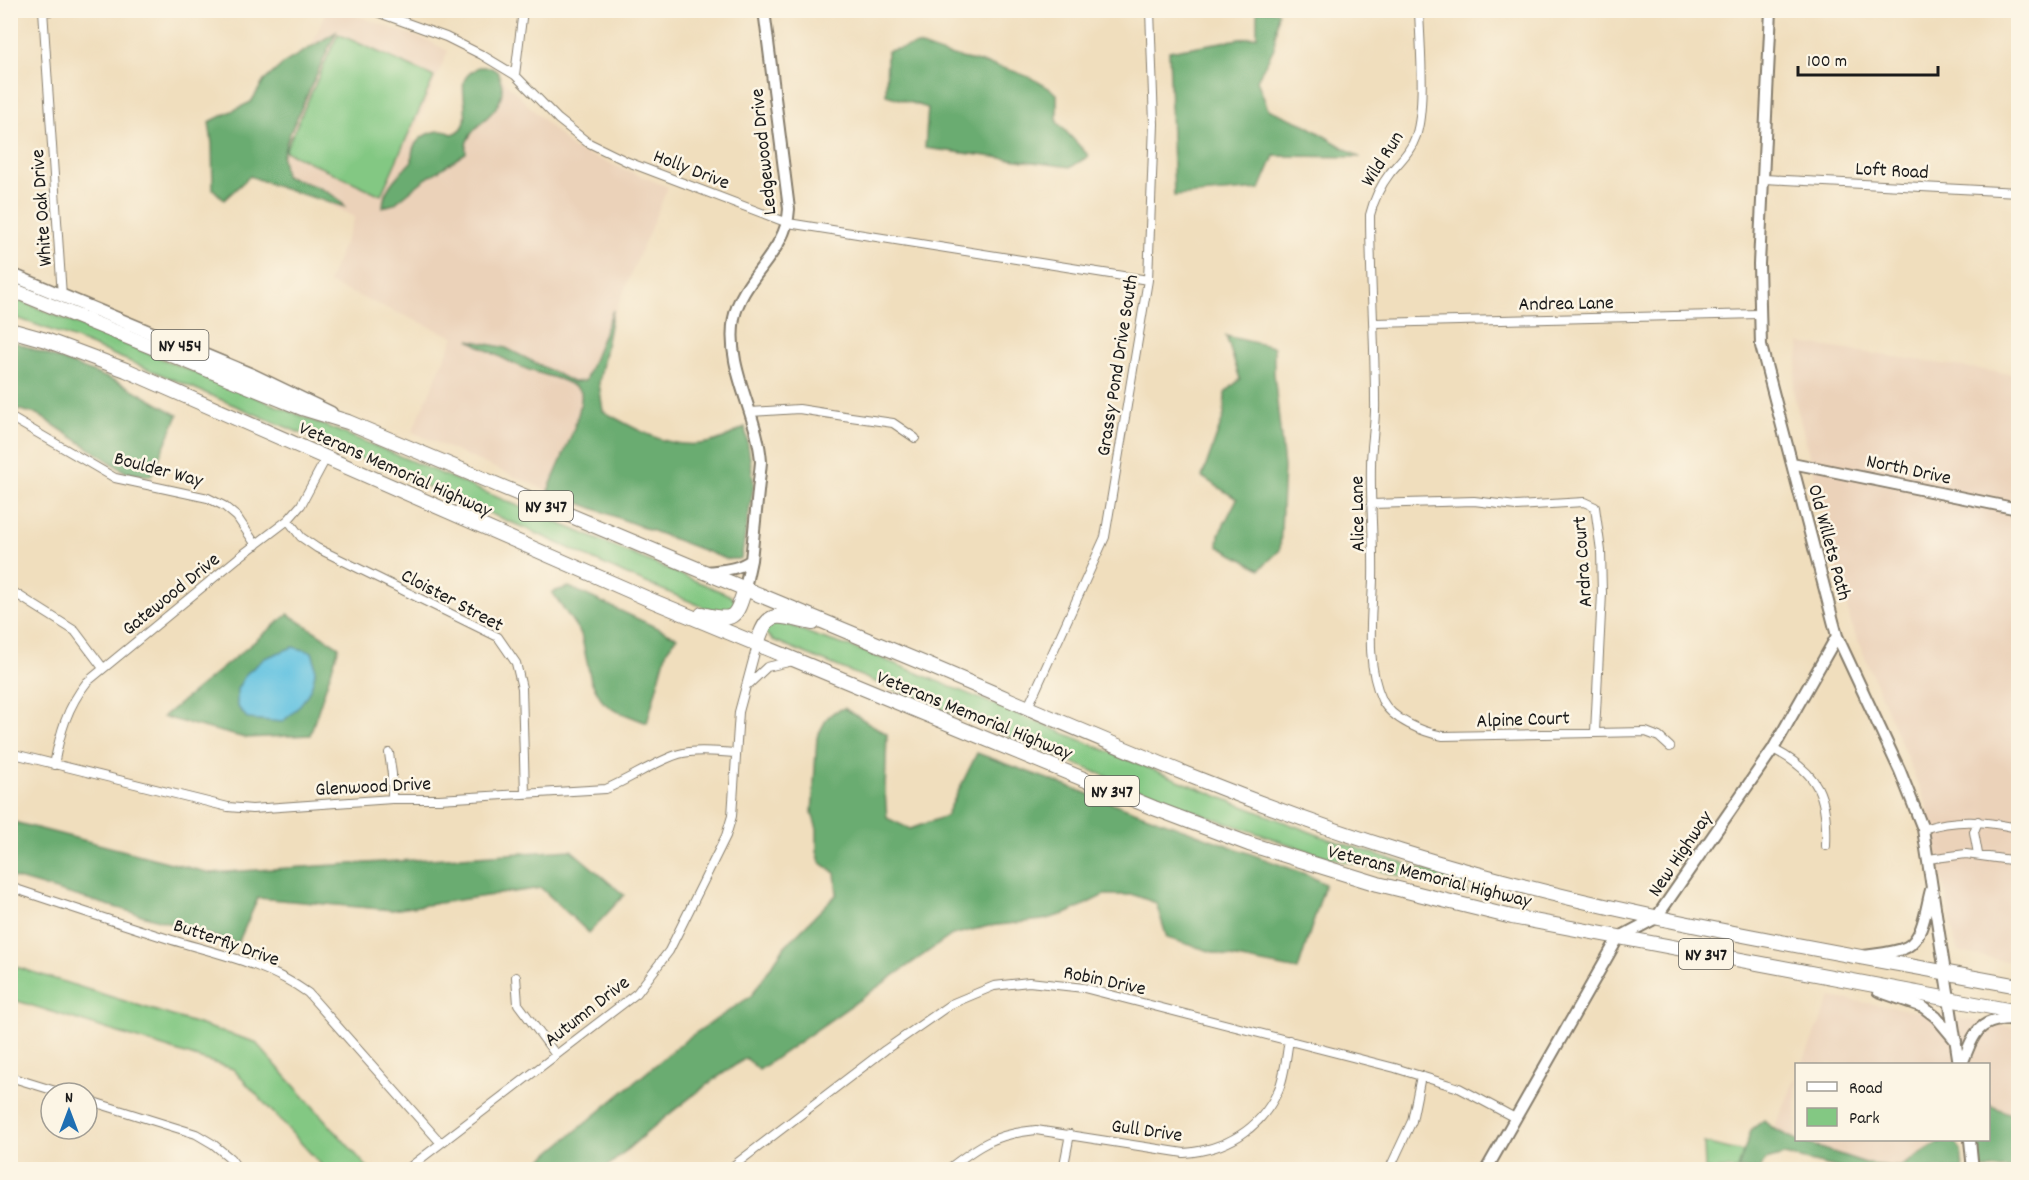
<svg xmlns="http://www.w3.org/2000/svg" width="2029" height="1180" viewBox="0 0 2029 1180" font-family="Dekko,sans-serif">
  <style>
    .built { fill: #ebd2b9 }
    .green { fill: #83c883; stroke: #507250; stroke-width: 1.5 }
    .forest { fill: #6aac71; stroke: #436446; stroke-width: 1.5 }
    .water { fill: #63c3e1; stroke: #40707e; stroke-width: 1.5 }
    .lines { fill: none; stroke-linecap: round; stroke-linejoin: round }
    .street-casing { stroke: #867d6c; stroke-width: 10 }
    .secondary-casing { stroke: #867d6c; stroke-width: 14 }
    .primary-casing { stroke: #867d6c; stroke-width: 15 }
    .highway-casing { stroke: #867d6c; stroke-width: 16 }
    .street { stroke: #fff; stroke-width: 8 }
    .secondary { stroke: #fff; stroke-width: 10 }
    .primary { stroke: #fff; stroke-width: 12 }
    .highway { stroke: #fff; stroke-width: 14 }
    .labels { text-anchor: middle; stroke-width: 5; stroke-linejoin: round; paint-order: stroke }
    .shield { fill: #fcf5e5; stroke: #5f5d58; stroke-width: 1.5 }
    .shield-label { font-size: 18px; font-weight: bold; fill: #1c1c1c }
    .street-label { font-size: 20px; fill: #1c1c1c; stroke: #fcf5e5 }
  </style>
  <rect width="100%" height="100%" fill="#fcf5e5"/>
  <filter id="ink" filterUnits="userSpaceOnUse"><feTurbulence type="fractalNoise" baseFrequency=".0167" numOctaves="2"/><feDisplacementMap in="SourceGraphic" scale="12" xChannelSelector="R" yChannelSelector="G"/><feConvolveMatrix kernelMatrix="1 2 1 2 8 2 1 2 1" color-interpolation-filters="sRGB"/></filter>
  <filter id="wash" filterUnits="userSpaceOnUse"><feTurbulence type="fractalNoise" baseFrequency=".008" numOctaves="4" result="noise"/><feDisplacementMap in="SourceGraphic" scale="24" xChannelSelector="R" yChannelSelector="G"/><feGaussianBlur stdDeviation="1.35" result="paint"/><feColorMatrix in="noise" values="0 0 0 0 0 0 0 0 0 0 0 0 0 0 0 0 0 1.4 0 .05"/><feComposite in="paint" operator="in"/></filter>
  <g filter="url(#wash)">
    <rect width="100%" height="100%" fill="#f0debd"/>
    <path class="built" d="M340,10l89,31 19,10 -37,88 38,18 37,-86 17,9 69,68 96,39 -85,201 5,2 -40,101 -136,-59 42,-95 -126,-54 27,-66 -96,-46 67,-160z
      M1800,343l218,32v589l-61,-13 -30,-145 -76,-182 -58,-233z
      M1831,997l187,31v102l-29,-5 -1,-61h-186z
      M1796,1077v62l-22,-10z
      M1798,1140h161l-56,30 -34,-6z"/>
    <path class="green" d="M338,34l96,43 -53,118 -96,-44z
      M11,297l393,161 325,137 5,4 2,7 -14,9 -97,-41 -98,-45 -350,-148 -104,-43 -62,-22z
      M770,622l17,2 29,12 50,16 356,146 104,40 139,45 3,11 -151,-40 -136,-47 -408,-167 -8,-7z
      M10,965l245,77 114,127h-44l-92,-100 -222,-70z
      M1704,1143l39,9 -5,17h-33z"/>
    <path class="forest" d="M1257,11h21l-4,37 -17,32 11,29 38,16 53,32 -85,-1 -14,33 -86,7 -5,-145 88,-15z
      M336,32l-47,103 -7,22 3,19c19,7 48,13 60,31l-64,-19 -31,-12 -26,24 -11,-11 -1,-45 -3,-22 42,-20 13,-21 20,-18z
      M918,45c10,3 20,8 31,10 39,10 75,13 108,39v28l32,34 -18,11 -146,-19 3,-40 -42,-13 1,-44z
      M478,67h12l8,5c1,6 5,11 4,18 -1,29 -40,36 -36,63l-42,27 -30,24 -11,3c0,-20 17,-33 29,-46 0,-7 0,-14 5,-19 8,-10 25,-14 35,-8 24,-5 8,-37 12,-53 2,-7 9,-10 14,-14z
      M613,310l-14,73 4,28c32,18 69,41 108,31 12,-2 24,-10 34,-15l9,57 -13,75h-15l-178,-68c9,-23 36,-77 33,-99 -13,-13 -35,-16 -52,-22 -21,-8 -41,-19 -60,-30l37,8 67,34 12,-1z
      M1226,336l48,11v26l10,94 -4,83 -20,19 -42,-23 1,-12 18,-35 -35,-22 22,-62 1,-22 15,-14z
      M10,340l113,44 55,31 -27,61 -24,-3 -90,-59 -26,-6z
      M569,587l108,50 -10,13 -20,73 -33,-13 -11,-8 -12,-21 -10,-47 -29,-42z
      M288,614l51,33 -29,88 -65,3 -82,-21z
      M844,708l43,26 -2,57 2,27 23,11 36,-13 31,-63 331,122 17,9 -27,86 -72,-14 -59,-18 -11,-35 -22,-8h-30l-36,18 -25,7 -54,6 -37,9 -193,135 -13,-12c-51,33 -96,71 -141,111h-75l158,-131 63,-42 34,-50 52,-52 -2,-21 -15,-11 -3,-11v-22l-5,-16 5,-76 10,-19 7,-6z
      M10,821l200,52 361,-23 53,45 -35,38 -48,-45 -149,22 -134,-12 -20,45 -227,-66z
      M1989,1105l29,12v52h-41l-4,-29h15z
      M1764,1120l10,9 22,11 73,24 31,3 42,-27h12l7,10 2,19 -116,1 -63,-15 -18,5 -7,9h-21l13,-39z"/>
    <path class="water" d="M293,647l19,5c11,28 -9,54 -30,70l-34,-3 -11,-13v-17l9,-15 19,-16z"/>
  </g>
  <g filter="url(#ink)">
    <g class="lines">
      <defs>
        <path id="street" d="M43,10l19,286
          M371,10l75,27 36,18 33,20 43,44 29,23 41,20 160,61 360,57
          M1419,10c1,33 7,96 -3,126 -5,15 -16,25 -26,37 -10,13 -16,26 -20,42 0,62 5,124 5,186 1,22 -4,43 -4,64 -1,38 3,76 2,114 -1,39 -8,84 9,121 10,20 41,32 61,36l203,-4 13,5 11,10
          M43,12l18,-2
          M515,75l8,-65
          M1764,179l254,13
          M1374,323l385,-9
          M750,412l49,-3 45,7 49,7 22,15
          M10,417l105,61 93,20 16,8 13,11 19,28
          M1371,504l103,-3 42,5 68,-4 11,5 6,44 1,42 -7,139
          M288,520l13,17 16,11 181,89 18,26 6,25 3,106
          M10,590l65,41 28,37
          M750,683l17,-16 26,-6
          M1028,707l77,-170 43,-257 6,-156 -4,-114
          M1773,749c46,24 55,46 53,97
          M10,753l218,54 24,2 140,-10h47l167,-10c24,-10 50,-28 73,-35 18,-5 38,-2 57,-1
          M389,753l3,21v25
          M54,765c6,-32 13,-58 33,-83l151,-124 50,-38 13,-15 25,-47
          M1923,829c35,-11 60,-8 95,-1
          M1978,854l-4,-22 4,-11
          M1928,859l38,-5 52,7
          M10,887c54,18 108,36 162,53 47,14 96,24 136,53l132,149
          M516,977l2,27 38,51
          M10,1077l52,16
          M87,1100l109,34 17,10 17,14 9,12
          M406,1170l231,-177 32,-42 57,-115 6,-20 7,-104 18,-67
          M728,1170l157,-120 66,-46 43,-18 35,-4 55,6 311,80 64,20 56,30
          M947,1170c32,-25 48,-36 89,-40l148,23c41,-3 76,-23 94,-62 7,-15 8,-34 11,-51
          M1063,1170l7,-36
          M1389,1170l23,-49 9,-45"/>
        <path id="secondary" d="M1771,10l-12,254 2,82 76,290 63,135 23,58 36,235
          M1792,463l226,46
          M706,572c16,-2 32,-2 45,-12
          M745,588l6,-28 10,-98c-3,-48 -36,-94 -27,-144 8,-41 53,-65 55,-109l-25,-199
          M1864,956c13,-2 31,-3 43,-9 17,-10 19,-40 24,-57
          M1878,991l45,16 13,10 20,24
          M1962,1064c13,-34 17,-46 56,-45
          M1970,1140l3,30
          M1486,1170l132,-232 38,-20 117,-169 64,-113"/>
        <path id="primary" d="M10,274l242,101 79,38"/>
        <path id="highway" d="M10,289l292,119 46,14c193,82 388,163 582,244 156,66 310,136 472,186 201,63 409,95 616,134
          M10,330l36,10 80,30 527,231 321,133 180,74 95,36 129,40 134,33 506,95
          M702,614c32,8 34,5 43,-26
          M757,645c11,-40 22,-28 56,-22"/>
      </defs>
      <use href="#street" class="street-casing"/>
      <use href="#secondary" class="secondary-casing"/>
      <use href="#primary" class="primary-casing"/>
      <use href="#highway" class="highway-casing"/>
      <use href="#street" class="street"/>
      <use href="#secondary" class="secondary"/>
      <use href="#primary" class="primary"/>
      <use href="#highway" class="highway"/>
    </g>
  </g>
  <g class="labels">
    <g class="shield">
      <rect x="151.5" y="330" width="57" height="30" rx="4.5"/>
      <rect x="519" y="491" width="54" height="30" rx="4.5"/>
      <rect x="1085" y="776" width="54" height="30" rx="4.5"/>
      <rect x="1679" y="939" width="54" height="30" rx="4.5"/>
    </g>
    <g class="shield-label">
      <text x="180" y="351">NY 454</text>
      <text x="546" y="512">NY 347</text>
      <text x="1112" y="797">NY 347</text>
      <text x="1706" y="960">NY 347</text>
    </g>
    <g class="street-label">
      <text transform="translate(762 152) rotate(-96)" y="7">Ledgewood Drive</text>
      <text transform="translate(1381 158) rotate(-57)" y="7">Wild Run</text>
      <text transform="translate(692 168) rotate(21)" y="7">Holly Drive</text>
      <text transform="translate(1892 169) rotate(3)" y="7">Loft Road</text>
      <text transform="translate(40 208) rotate(-94)" y="7">White Oak Drive</text>
      <text transform="translate(1566 302) rotate(-1)" y="7">Andrea Lane</text>
      <text transform="translate(1116 365) rotate(-81)" y="7">Grassy Pond Drive South</text>
      <text transform="translate(159 468) rotate(15)" y="7">Boulder Way</text>
      <text transform="translate(396 468) rotate(24)" y="7">Veterans Memorial Highway</text>
      <text transform="translate(1909 468) rotate(12)" y="7">North Drive</text>
      <text transform="translate(1356 514) rotate(-91)" y="7">Alice Lane</text>
      <text transform="translate(1831 542) rotate(75)" y="7">Old Willets Path</text>
      <text transform="translate(1581 562) rotate(-94)" y="7">Ardra Court</text>
      <text transform="translate(170 593) rotate(-39)" y="7">Gatewood Drive</text>
      <text transform="translate(453 599) rotate(28)" y="7">Cloister Street</text>
      <text transform="translate(975 714) rotate(22)" y="7">Veterans Memorial Highway</text>
      <text transform="translate(1523 718) rotate(-2)" y="7">Alpine Court</text>
      <text transform="translate(373 785) rotate(-3)" y="7">Glenwood Drive</text>
      <text transform="translate(1679 853) rotate(-56)" y="7">New Highway</text>
      <text transform="translate(1430 875) rotate(14)" y="7">Veterans Memorial Highway</text>
      <text transform="translate(227 941) rotate(19)" y="7">Butterfly Drive</text>
      <text transform="translate(1105 979) rotate(12)" y="7">Robin Drive</text>
      <text transform="translate(586 1010) rotate(-38)" y="7">Autumn Drive</text>
      <text transform="translate(1147 1129) rotate(8)" y="7">Gull Drive</text>
    </g>
  </g>
  <rect width="2029" height="1180" fill="none" stroke="#fcf5e5" stroke-width="36"/>
  <rect x="1795" y="1063" width="195" height="78" fill="#fcf5e5" stroke="#a29e95" stroke-width="1.5"/>
  <rect x="1807" y="1082" width="30" height="9" fill="#ffffff" stroke="#a29e95" stroke-width="1.5"/>
  <text x="1849" y="1093" font-size="18" fill="#1c1c1c">Road</text>
  <rect x="1807" y="1108" width="30" height="18" fill="#83c883" stroke="#a29e95" stroke-width="1.5"/>
  <text x="1849" y="1123" font-size="18" fill="#1c1c1c">Park</text>
  <g transform="translate(69 1111)"><circle r="28" fill="#fcf5e5" stroke="#a29e95" stroke-width="1.5"/>
  <path d="M0-4.5L10 22L0 15L-10 22Z" fill="#1f6fb2"/>
  <text y="-9" font-size="16" font-weight="bold" text-anchor="middle" fill="#1c1c1c">N</text>
  </g>
  <path d="M1798 66v9h140v-9" fill="none" stroke="#1c1c1c" stroke-width="3"/>
  <text x="1807" y="66" font-size="18" fill="#1c1c1c" stroke="#fcf5e5" stroke-width="4.5" paint-order="stroke">100 m</text>
</svg>
